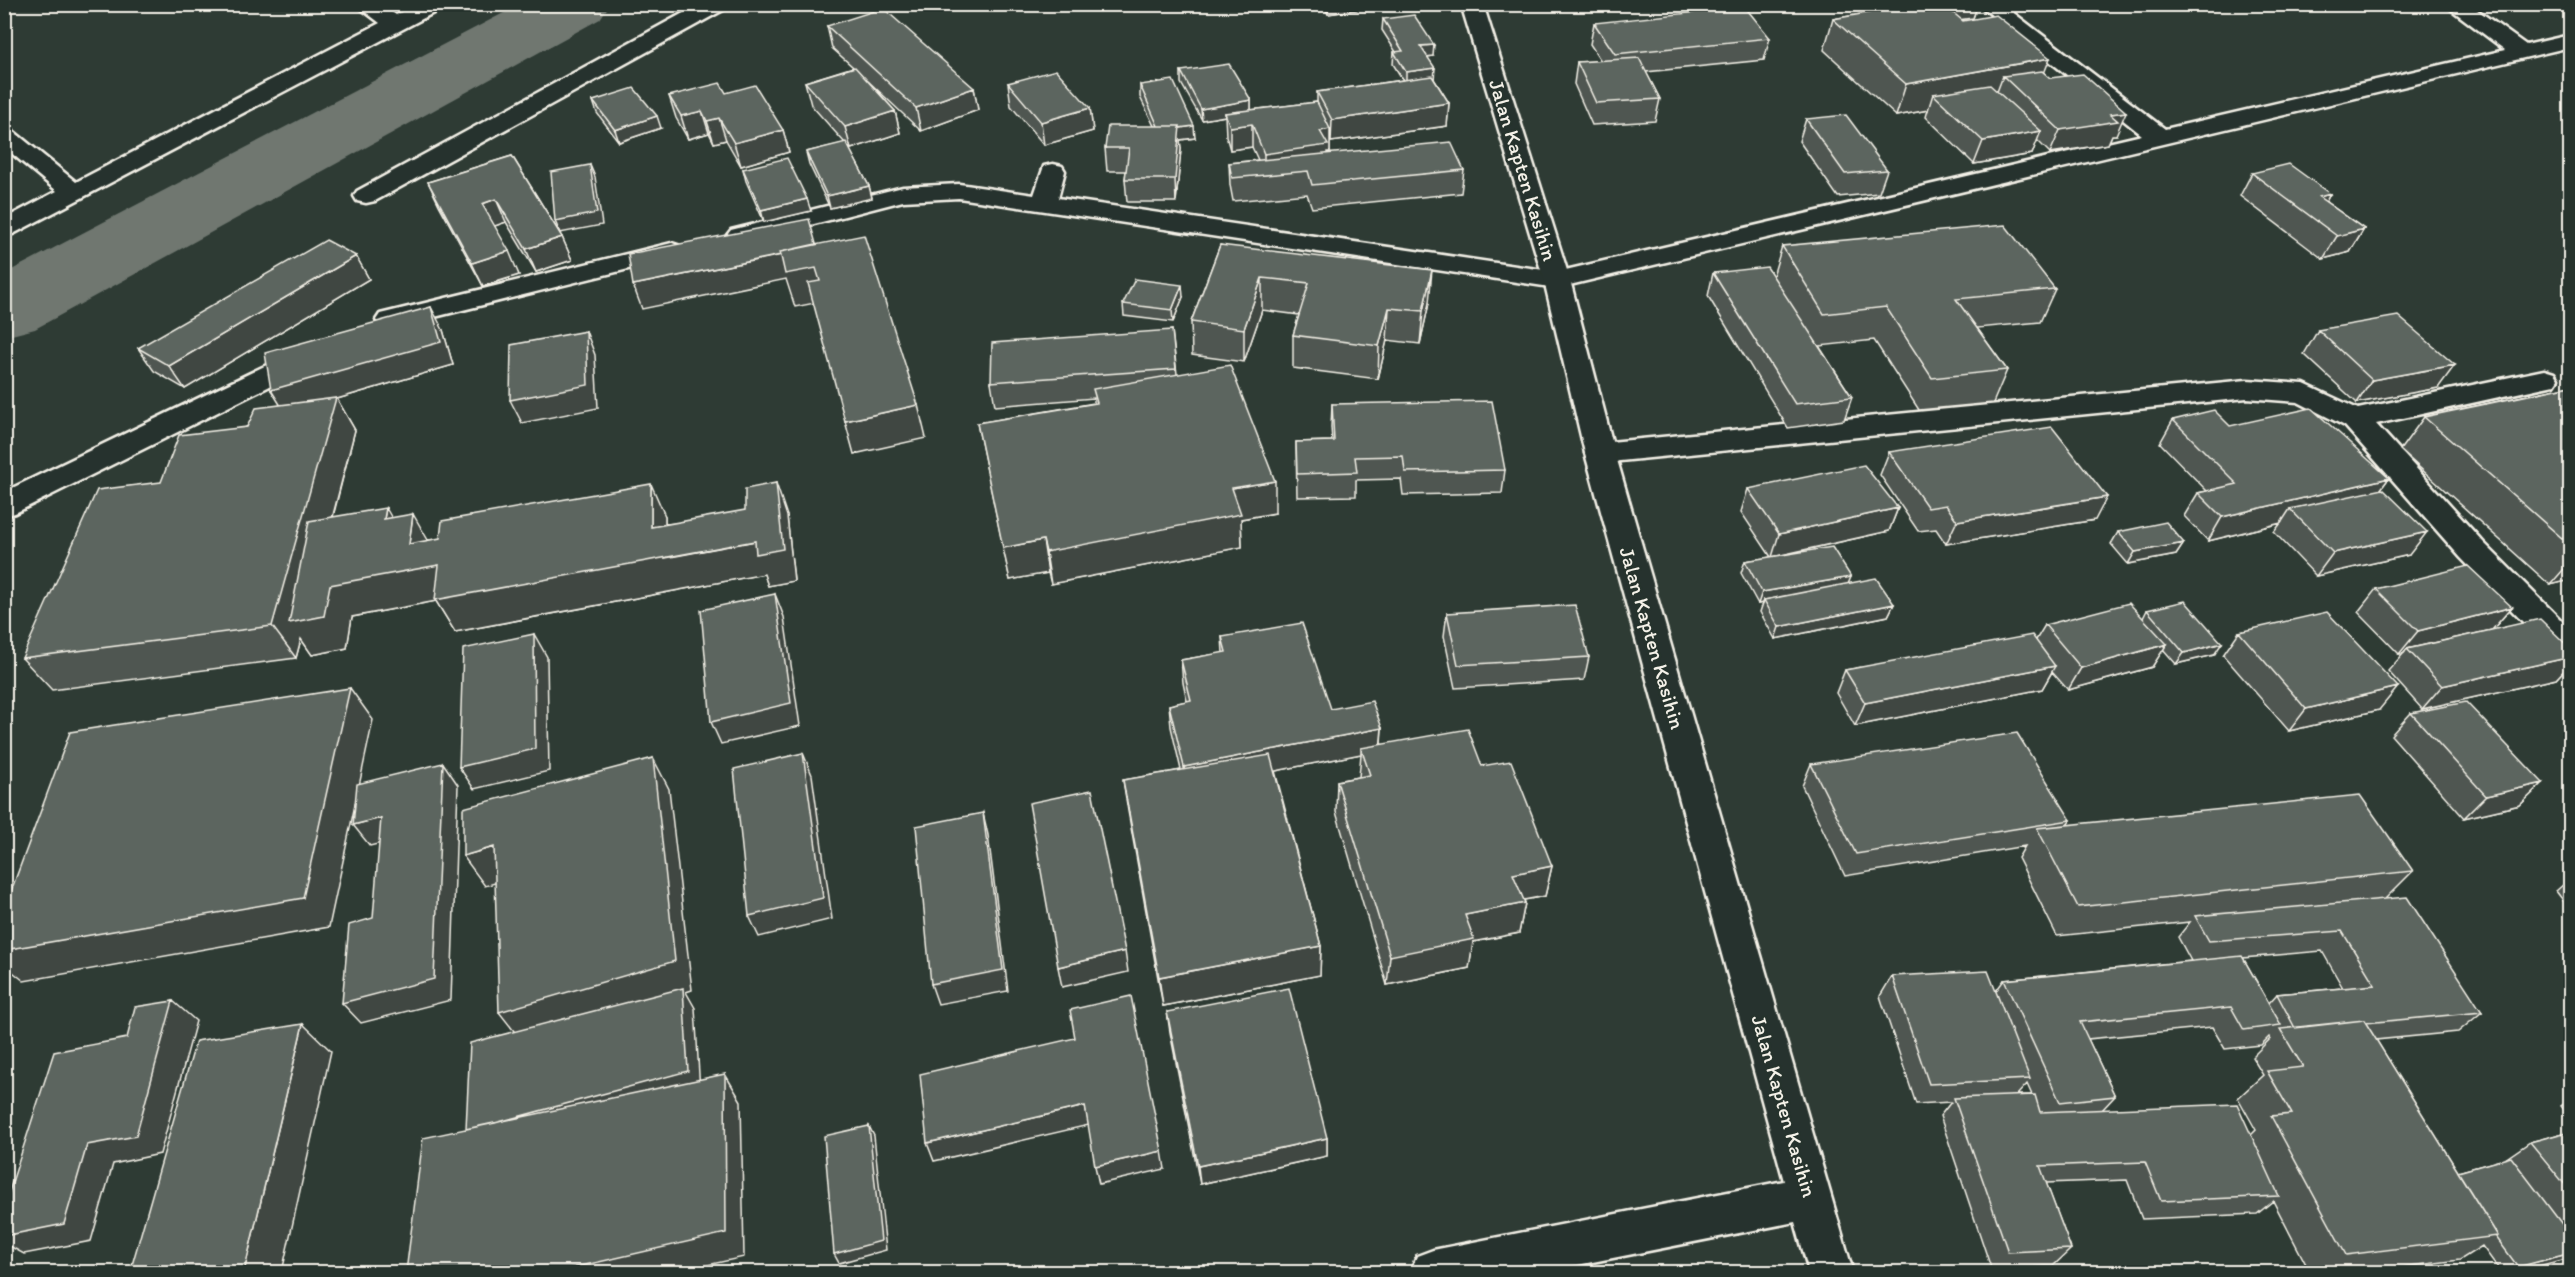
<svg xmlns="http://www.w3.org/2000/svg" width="2575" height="1277" viewBox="0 0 2575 1277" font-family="Itim,sans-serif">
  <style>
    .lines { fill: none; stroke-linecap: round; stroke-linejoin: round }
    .river { fill: #6f7770; fill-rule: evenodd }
    .street-casing { stroke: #f4f1e8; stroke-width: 5 }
    .secondary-casing { stroke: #f4f1e8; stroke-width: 5 }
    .street { fill: #26332d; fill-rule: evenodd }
    .secondary { fill: #26332d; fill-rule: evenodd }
    .wall { fill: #4f5751; stroke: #f4f1e8; stroke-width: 1.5; fill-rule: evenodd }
    .shaded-wall { fill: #404742; stroke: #f4f1e8; stroke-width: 1.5 }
    .building { fill: #5c655e; stroke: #f4f1e8; stroke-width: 1.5 }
    .labels { text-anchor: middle; stroke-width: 4.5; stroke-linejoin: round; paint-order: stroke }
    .street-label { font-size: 21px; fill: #f4f1e8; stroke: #26332d }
  </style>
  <rect width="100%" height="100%" fill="#2e3b34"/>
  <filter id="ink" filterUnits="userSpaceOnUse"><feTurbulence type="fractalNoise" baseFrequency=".0167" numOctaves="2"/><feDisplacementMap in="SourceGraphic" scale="12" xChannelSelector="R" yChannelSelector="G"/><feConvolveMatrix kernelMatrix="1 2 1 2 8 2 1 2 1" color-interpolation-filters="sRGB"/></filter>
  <g filter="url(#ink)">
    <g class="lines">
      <path class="river" d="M521,4h89l-10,15 -565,310 -31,8v-63z"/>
      <defs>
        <path id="street" d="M355,4h25l16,11 20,-11h27l-2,5 -428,225 -9,3v-18l53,-28 -53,-44v-19l8,2 64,52 304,-159z
          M700,4h27l-2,5 -350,192 -9,2 -9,-2 -3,-5 3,-5z
          M1978,4h24l163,125 340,-79 -61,-46h25l57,41 44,-10v12l-1013,241 -598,-90 -56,3 -163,42 -9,-3 -4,-5 4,-5 172,-43 56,-3 75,11 10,-29 9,-2 9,2 3,5 -7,27 499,74 585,-137z
          M672,243l9,3 4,5 -4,5 -291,72 -10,-2 -4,-6 4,-6z
          M310,346l10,3 4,6 -4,6 -305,152 -11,3v-24l296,-143z
          M2544,370l10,3 4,6 -4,6 -178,39 107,118 87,87v33l-12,-4 -97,-100 -116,-132 -47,-24 -51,-4 -647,65 -10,-3 -5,-7 5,-7 10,-3 647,-63 57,4 54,25z"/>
        <path id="secondary" d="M1461,4h22l87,276 45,173 238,819h-44l-14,-50 -253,50h-131l6,-16 16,-6 351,-69 -199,-728 -41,-173z"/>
      </defs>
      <use href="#street" class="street-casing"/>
      <use href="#secondary" class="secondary-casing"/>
      <use href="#street" class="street"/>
      <use href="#secondary" class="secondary"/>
    </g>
    <path class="wall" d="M1322,4h70l-64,10z
      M1865,4h113l-5,14 -12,1 83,54 72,62h-4l-4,9 -58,9 -13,-13 -5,14 -58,10 -48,-47 2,-7 -32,6 -72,-66 9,-31 40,-7z
      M1383,19l50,37 -6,1 7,22 15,24 -2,23 -116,16 -1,-2v12h-3v1l137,17 -3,23 -149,15 -5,-14 -74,7 -3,-16 -1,-22 29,-3 -6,-13 -22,3 -4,-14 -1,-20 -23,4 -21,-37v-12l70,29v10l66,-8v-10l86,-12 -10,-16 1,-12h2l-14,-22z
      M1594,23l176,15 -6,22 -118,12 14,27 -5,22 -63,4 -18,-41 3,-22 24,-1 -11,-17z
      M827,26l147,62 4,22 -57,21 -53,-50 27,30 5,22 -49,16 -2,-1 20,38 3,12 -42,10 -21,-44 -3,-12 39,-9 -34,-38 -6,-23 48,-15 -21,-19z
      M1008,83l82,25 3,23 -49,14 -33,-39z
      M1140,85l55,53 -15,2 1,9 -5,53h-49l-2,-23 1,-8h-19l-2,-23 49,-22 -14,-29z
      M726,93l57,37 6,22 -48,14 -15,-26 -12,3 -5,-10 -21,6 -12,-21 -7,-22z
      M593,101l68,27 -42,14 -22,-29z
      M1806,119l81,51 -8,23 -41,4 -39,-56z
      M512,156l50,81 10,23 -36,12 -30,-50 -12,4 25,49 -36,11 -44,-81 -11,-23z
      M743,169l68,42 -47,11 -18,-41z
      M2252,173l78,21 -4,8 38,27 -14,23 -27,7 -83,-63z
      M1220,245l209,58 -9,41 -33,-4 -9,39 -85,-11v-33l6,-20 -37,-5 -18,52 -52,-7 -1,-33z
      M1782,246l273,43 -15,33 -63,6 30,42 -14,33 -74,7 -45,-70 -55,6 33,51 -8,23 -56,8 -80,-132 5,-23 60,3z
      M356,256l13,23 -184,110 -31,-18 -16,-23z
      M1183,297l-10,25 -49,-6 -1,-12z
      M443,330l10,35 -116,34 18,31 -22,87 59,1 36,22 237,-24v8l122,-8 7,65 -26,5 -4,-12 -309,58 -19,-31 -84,16 -5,31 -35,7 -11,-16 -5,19 -244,32 -30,-32 139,-176 119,-77z
      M1172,330l5,44 98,139 -34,6 1,28 -191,37 -3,-11 -38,7 -33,-157 117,-20v-5l-99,8 -4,-24z
      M2318,330l120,58 -81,15 -53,-49z
      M2571,386v194l-21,5 -150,-135 24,-33z
      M1332,404l173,66 -3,23 -99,2 -2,-16 -45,1v16l-59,1 -1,-55 36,-1 -1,-14z
      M2173,420l216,58 -9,12 29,65 -93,21 -42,-44 7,-9 -73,18 -24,-25 14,-23 9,-2 -47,-48z
      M1889,452l206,68 -149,24 -10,-15 -18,2 -38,-56z
      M1748,489l150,19 -9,23 -107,24 112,49 -6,12 -113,23 -15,-27 3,-9 -5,1 -17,-31 4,-12 26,-4 -30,-45z
      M2118,532l66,11 -8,12 -48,9 -17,-20z
      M2376,589l136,18 -19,22 78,20v14l-15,16 -134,30 -34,-38 16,-18 -5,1 -41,-42z
      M2147,610l67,45 -38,9 -13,-15 -11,18 -84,23 -16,-18 -10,17 -187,37 -19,-33 9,-23 191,-30 9,-15 98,-7z
      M1447,613l142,44 -5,23 -129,8 -11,-52z
      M2239,632l140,78 -90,21 -66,-76z
      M1222,637l109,72 51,19 -1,16 101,22 70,100 -7,30 -21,4 1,3 -6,30 -46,9 -4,26 -82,17 -51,-173 1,-31 22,-4 2,-23 -86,17 46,175 -1,29 -157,31 -35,-195 -5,-31 58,-10 -10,-43 -2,-22 18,-4 -4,-18 -2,-23 42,-7z
      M2411,713l132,70 -23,22 -56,13 -73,-83z
      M1811,764l260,56 -4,5 346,46 -28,28 97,113 -24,20 -82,8 82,132 47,-13 25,-17 41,-11v125l-5,3 -52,13h-13l-19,-26 -22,14 -100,12h-50l-37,-71 -16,13 -115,5 -15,-39 -81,3 25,66 -18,17 -62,2 -51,-152 11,-14 -35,2 -36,-108 12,-20 104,15 8,-11 187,-19 -13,-24 12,-15 -133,14 -39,-78 7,-12 -180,30 -43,-90zM2322,951l21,37 -66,6 -8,9 -26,-45zM2212,1027l13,22 36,-4 8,-8 1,2 -18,18 11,18 -25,23 18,32 -5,5 -149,-25 13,-14 -27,-57zM2027,1084l5,11h-15z
      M2571,878v33l-15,-20z
      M1167,1012l160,126v18l-127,28 -30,-152z
      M2571,1099v19l-10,-12z"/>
    <path class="shaded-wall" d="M1328,4h64l-64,10z
      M1875,4h12l-2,7 -12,1z
      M1915,4h63l-5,14 -72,9z
      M1434,45l-1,11 -14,2 1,-12z
      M2050,58l-12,31 -35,-13 -8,21 -62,-3 -5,16 -32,6 10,-32z
      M1435,68l-1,12 -28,4v-12z
      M974,88l4,22 -57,21 -5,-23z
      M1251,100v12l-26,1v3l-23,4 -1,-11z
      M1449,103l-2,23 -116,16 1,-22z
      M1090,108l3,23 -49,14 -3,-23z
      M702,111l7,22 -21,6 -7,-23z
      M895,111l5,22 -49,16 -6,-22z
      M2126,112l-10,23h-4l-4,9 -58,9 10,-23 50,-16z
      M657,116l4,12 -42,14 -4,-12z
      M719,118l7,22 -12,3 -7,-22z
      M1252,124v23l-22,3v-23z
      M1194,126l1,12 -15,2 1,9 -5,53 -1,-23 -15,-48z
      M1330,129v23h-3v16l-63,7v-21l56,-23z
      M783,130l6,22 -48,14 -7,-23z
      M2041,131l-9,23 -58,10 9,-23z
      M590,165l5,12 7,48 -42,8 -5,-12z
      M869,186l3,12 -42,10 -3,-12z
      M2330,194l-13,23 2,-20z
      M496,199l10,23 -14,5 -10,-23z
      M807,199l4,12 -47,11 -3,-12z
      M2364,229l-14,23 -27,7 14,-23z
      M562,237l10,23 -36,12 -10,-23z
      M817,248l8,53 -30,6 -9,-28 -144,30 -9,-24z
      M509,251l10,24 -36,11 -11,-23z
      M356,256l13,23 -184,110 -16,-23z
      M1432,270l-3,33 -9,41 3,-33z
      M1262,278v32l-18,52v-33z
      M1182,285l1,12 -10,25 -1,-12z
      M431,307l12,23 10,35 -116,34 18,31 -49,189 24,-34 79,-41 4,-30 19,33 219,-20v-43l14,32v42l90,-17 21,-58 11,33 7,65 -26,5 -4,-12 -309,58 -19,-31 -84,16 -5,31 -35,7 -11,-16 -5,19 -24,-32 14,-212 -15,-24z
      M1389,308l-2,32 -9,39 1,-33z
      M586,331l9,24 3,53 -76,15 -12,-23z
      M2455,365l-17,23 -81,15 15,-23z
      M918,405l8,33 -72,16 -9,-33z
      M2389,478l-17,23 -82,8 -9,14 -73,18 14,-24z
      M1275,481v32l-34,6 1,28 -191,37 -5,-32 186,-64z
      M2107,497l-12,23 -149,24 11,-23z
      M386,508l19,33 -21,-22z
      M1898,508l-9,23 -117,26 7,-23z
      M2427,532l-18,23 -93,21 17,-23z
      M1043,540l5,33 -38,7 -7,-32z
      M2184,543l-8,12 -48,9 7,-12z
      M2571,561v19l-21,5z
      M1851,577l-5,12 -82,11 -1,3 -5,1 4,-12z
      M775,594l9,23 16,109 -79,18 -10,-22z
      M1894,604l-6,12 -113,23 4,-12z
      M2512,607l-20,23 -85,19 -3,4 -5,1 19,-23z
      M534,634l13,23 2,114 -75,18 -15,-22z
      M2222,643l-8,12 -38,9 8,-11z
      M2167,644l-15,23 -84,23 13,-22z
      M2571,657v6l-15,16 -134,30 20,-23z
      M2055,666l-13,23 -187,37 10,-23z
      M2398,687l-19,23 -90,21 17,-22z
      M350,688l23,32 -44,207 -305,54 -20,-16v-15z
      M1382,728l-2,22 -19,-2v6l-175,35 -2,-22z
      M803,753l9,22 20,144 -73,18 -10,-21z
      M653,758l16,31 23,201 -6,2 9,16 5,83 -217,58 38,-109 -22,-28z
      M443,763l15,22 -7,215 -90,23 -19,-20z
      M2543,783l-23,22 -56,13 22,-22z
      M983,813l5,22 20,156 -70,13 -7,-20z
      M381,818l16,21 -27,7 -17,-21z
      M494,847l21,30 -30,9 -22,-30z
      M1552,866l-7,30 -38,7 6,-29z
      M1525,903l-6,30 -46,9 -4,26 -82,17 3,-29 75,-41z
      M1321,946l-1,29 -157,31 -4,-29z
      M1125,951l3,21 -66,15 -4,-20z
      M173,1001l23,20 -36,133 -47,10 -22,77 -67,13 -20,-11v-7l83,-91z
      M303,1024l28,27 -49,221h-38z
      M725,1074l16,27 3,156 -68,15h-121z
      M1085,1106l4,19 -155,36 -7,-18z
      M869,1126l5,10 12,114 -47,13 -5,-9z
      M1327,1138v18l-127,28 -2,-18z
      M1162,1151l3,18 -66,15 -4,-18z
      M2571,1253v3l-5,3 -52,13h-6l10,-5z"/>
    <path class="building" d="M1917,4h26l20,17 33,-6 54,43 -144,26 -73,-65z
      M1745,7l25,31 -155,16 -21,-31z
      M883,8l91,80 -58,20 -89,-82z
      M1414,15l20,30 -14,1 15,22 -29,4 -12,-20 9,-1 -20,-32z
      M1639,58l21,41 -64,4 -19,-41z
      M1229,64l22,36 -50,9 -20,-38z
      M855,67l40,44 -50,16 -40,-45z
      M1056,70l34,38 -49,14 -33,-39z
      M2042,71l8,7 33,-4 43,38 -16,2 8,7 -58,9 -57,-54z
      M1432,76l17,27 -117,17 -15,-28z
      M1173,80l21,46 -15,2 1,-2h-22l-18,-41z
      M720,83l6,10 29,-8 28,45 -49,13 -15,-25 -12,3 -5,-10 -21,5 -12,-20z
      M1990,85l51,46 -58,10 -50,-47z
      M634,88l23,28 -42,14 -22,-29z
      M1317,102l13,27 -10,2 8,14 -64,9 -12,-30 -22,3 -5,-14z
      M1846,115l41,55 -42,4 -39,-55z
      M1108,126h72l-5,53h-50l4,-31h-24z
      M846,142l23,44 -42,10 -21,-44z
      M1451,142l13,28 -152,15 -4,-14 -76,7 -3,-15z
      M512,156l50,81 -36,12 -30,-50 -14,5 27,47 -37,12 -44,-81z
      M787,158l20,41 -46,11 -18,-41z
      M2289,164l41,30 -11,3 45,32 -27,7 -85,-63z
      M590,165l7,48 -42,8 -4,-49z
      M809,219l7,25 -36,8 1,3 -148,30 -5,-31z
      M2005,225l50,64 -99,10 51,71 -75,8 -46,-71 -62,7 -42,-68z
      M864,235l54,170 -73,16 -37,-138 12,-2 -4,-13 -31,6 -5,-22z
      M326,240l30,16 -187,110 -31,-18z
      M1220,245l212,25 -9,41 -34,-3 -10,38 -86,-11 16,-52 -47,-5 -18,51 -53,-7z
      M1767,267l85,130 -57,7 -82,-131z
      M1135,279l47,6 -10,25 -49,-6z
      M431,307l10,35 -170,48 -6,-37z
      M2398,316l57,49 -83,15 -54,-50z
      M1172,330l4,39 -185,13 1,-39z
      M586,331l2,54 -78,15 1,-55z
      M1230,365l45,116 -43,7 9,26 -195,38 -3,-12 -40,8 -26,-125 120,-20 -4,-14z
      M2571,386v160l-147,-129z
      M336,398l-64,228 -250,32 75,-168 64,-8 18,-47 68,-8 9,-19z
      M1492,401l13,69 -100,2 -2,-16 -48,1 2,15 -60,2 -1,-32 38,-1 -2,-37z
      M2311,408l78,70 -167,39 -24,-24 39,-9 -64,-64 41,-10 16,16z
      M2052,427l55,70 -150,24 -11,-16 -18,3 -39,-56z
      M1864,465l34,43 -119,26 -31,-45z
      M776,483l7,66 -27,5 -1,-13 -320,59 4,-35 -109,20 -6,31 -35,7 20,-102 77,-13 -2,11 29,-5 -4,30 31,-6 2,-17 209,-37v43l94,-17v-21z
      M2383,489l44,43 -94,21 -43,-44z
      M2166,522l18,21 -49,9 -17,-20z
      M1832,547l19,30 -89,15 -17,-31z
      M2468,566l44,41 -94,24 -42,-42z
      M1876,578l18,26 -115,23 -15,-27z
      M775,594l16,109 -80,19 -10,-112z
      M2185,601l37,42 -38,10 -37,-43z
      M2129,603l38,41 -86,24 -36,-43z
      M1575,605l14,52 -131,8 -11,-52z
      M2327,612l71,75 -92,22 -67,-77z
      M2540,619l31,30v8l-129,29 -35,-37z
      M1302,623l29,86 41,-8 10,27 -198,39 -15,-62 22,-5 -10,-40 45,-8 -4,-15z
      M534,634l1,115 -76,18 4,-118z
      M2032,635l23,31 -190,37 -20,-33z
      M350,688l-47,210 -299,52v-40l66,-178z
      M2466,702l77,81 -57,13 -75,-83z
      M1468,729l14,37 29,-5 41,105 -39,8 12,29 -60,12 9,24 -84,17 -53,-175 33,-6 -9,-27z
      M2017,733l54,87 -215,34 -45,-90z
      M803,753l20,145 -74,18 -15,-147z
      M1270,755l51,191 -162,31 -36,-197z
      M653,758l22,203 -176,51 -5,-165 -31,9v-48z
      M443,763l-9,216 -92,24 7,-78 24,-7 8,-100 -28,7 4,-41z
      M1092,790l33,161 -67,16 -29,-164z
      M2360,795l53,76 -335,36 -41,-79z
      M983,813l20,157 -72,14 -15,-158z
      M2407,897l75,115 -116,11 -2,-3 -69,8 -18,-34 98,-9 -33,-54 -133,10 -14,-25z
      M2242,956l39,69 -37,5 -13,-23 -151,15 35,74 -55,6 -56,-122z
      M1988,971l42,108 -101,5 -37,-108z
      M683,988l5,83 -193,52 -29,6 4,-86z
      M1289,988l38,150 -129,28 -31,-154z
      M1131,996l31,155 -67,15 -10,-60 -158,37 -7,-69 155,-36 -5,-28z
      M173,1001l-37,135 -49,9 -23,79 -60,12v-29l50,-155 73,-14 8,-31z
      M2364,1020l134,216 -152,19 -75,-139 21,-2 -25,-43 36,-4 -23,-38z
      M303,1024l-59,248h-114l66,-231z
      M725,1074l1,159 -171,39h-149l17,-134z
      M2035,1095l5,17 197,-8 42,92 -118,5 -16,-39 -105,4 31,83 -63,3 -54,-154z
      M869,1126l12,115 -47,13 -10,-118z
      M2571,1131v61l-41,-50z
      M2511,1157l60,79v17l-53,14 -22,-30 2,-1 -40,-64z"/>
  </g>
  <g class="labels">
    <g class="street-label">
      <text transform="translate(1523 170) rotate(73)" y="7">Jalan Kapten Kasihin</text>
      <text transform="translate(1652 638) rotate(74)" y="7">Jalan Kapten Kasihin</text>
      <text transform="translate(1784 1106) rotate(74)" y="7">Jalan Kapten Kasihin</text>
    </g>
  </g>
  <rect width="2575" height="1277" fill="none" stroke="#26332d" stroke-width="24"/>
  <rect x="12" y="12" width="2551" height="1253" fill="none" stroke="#f4f1e8" stroke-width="2" filter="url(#ink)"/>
</svg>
